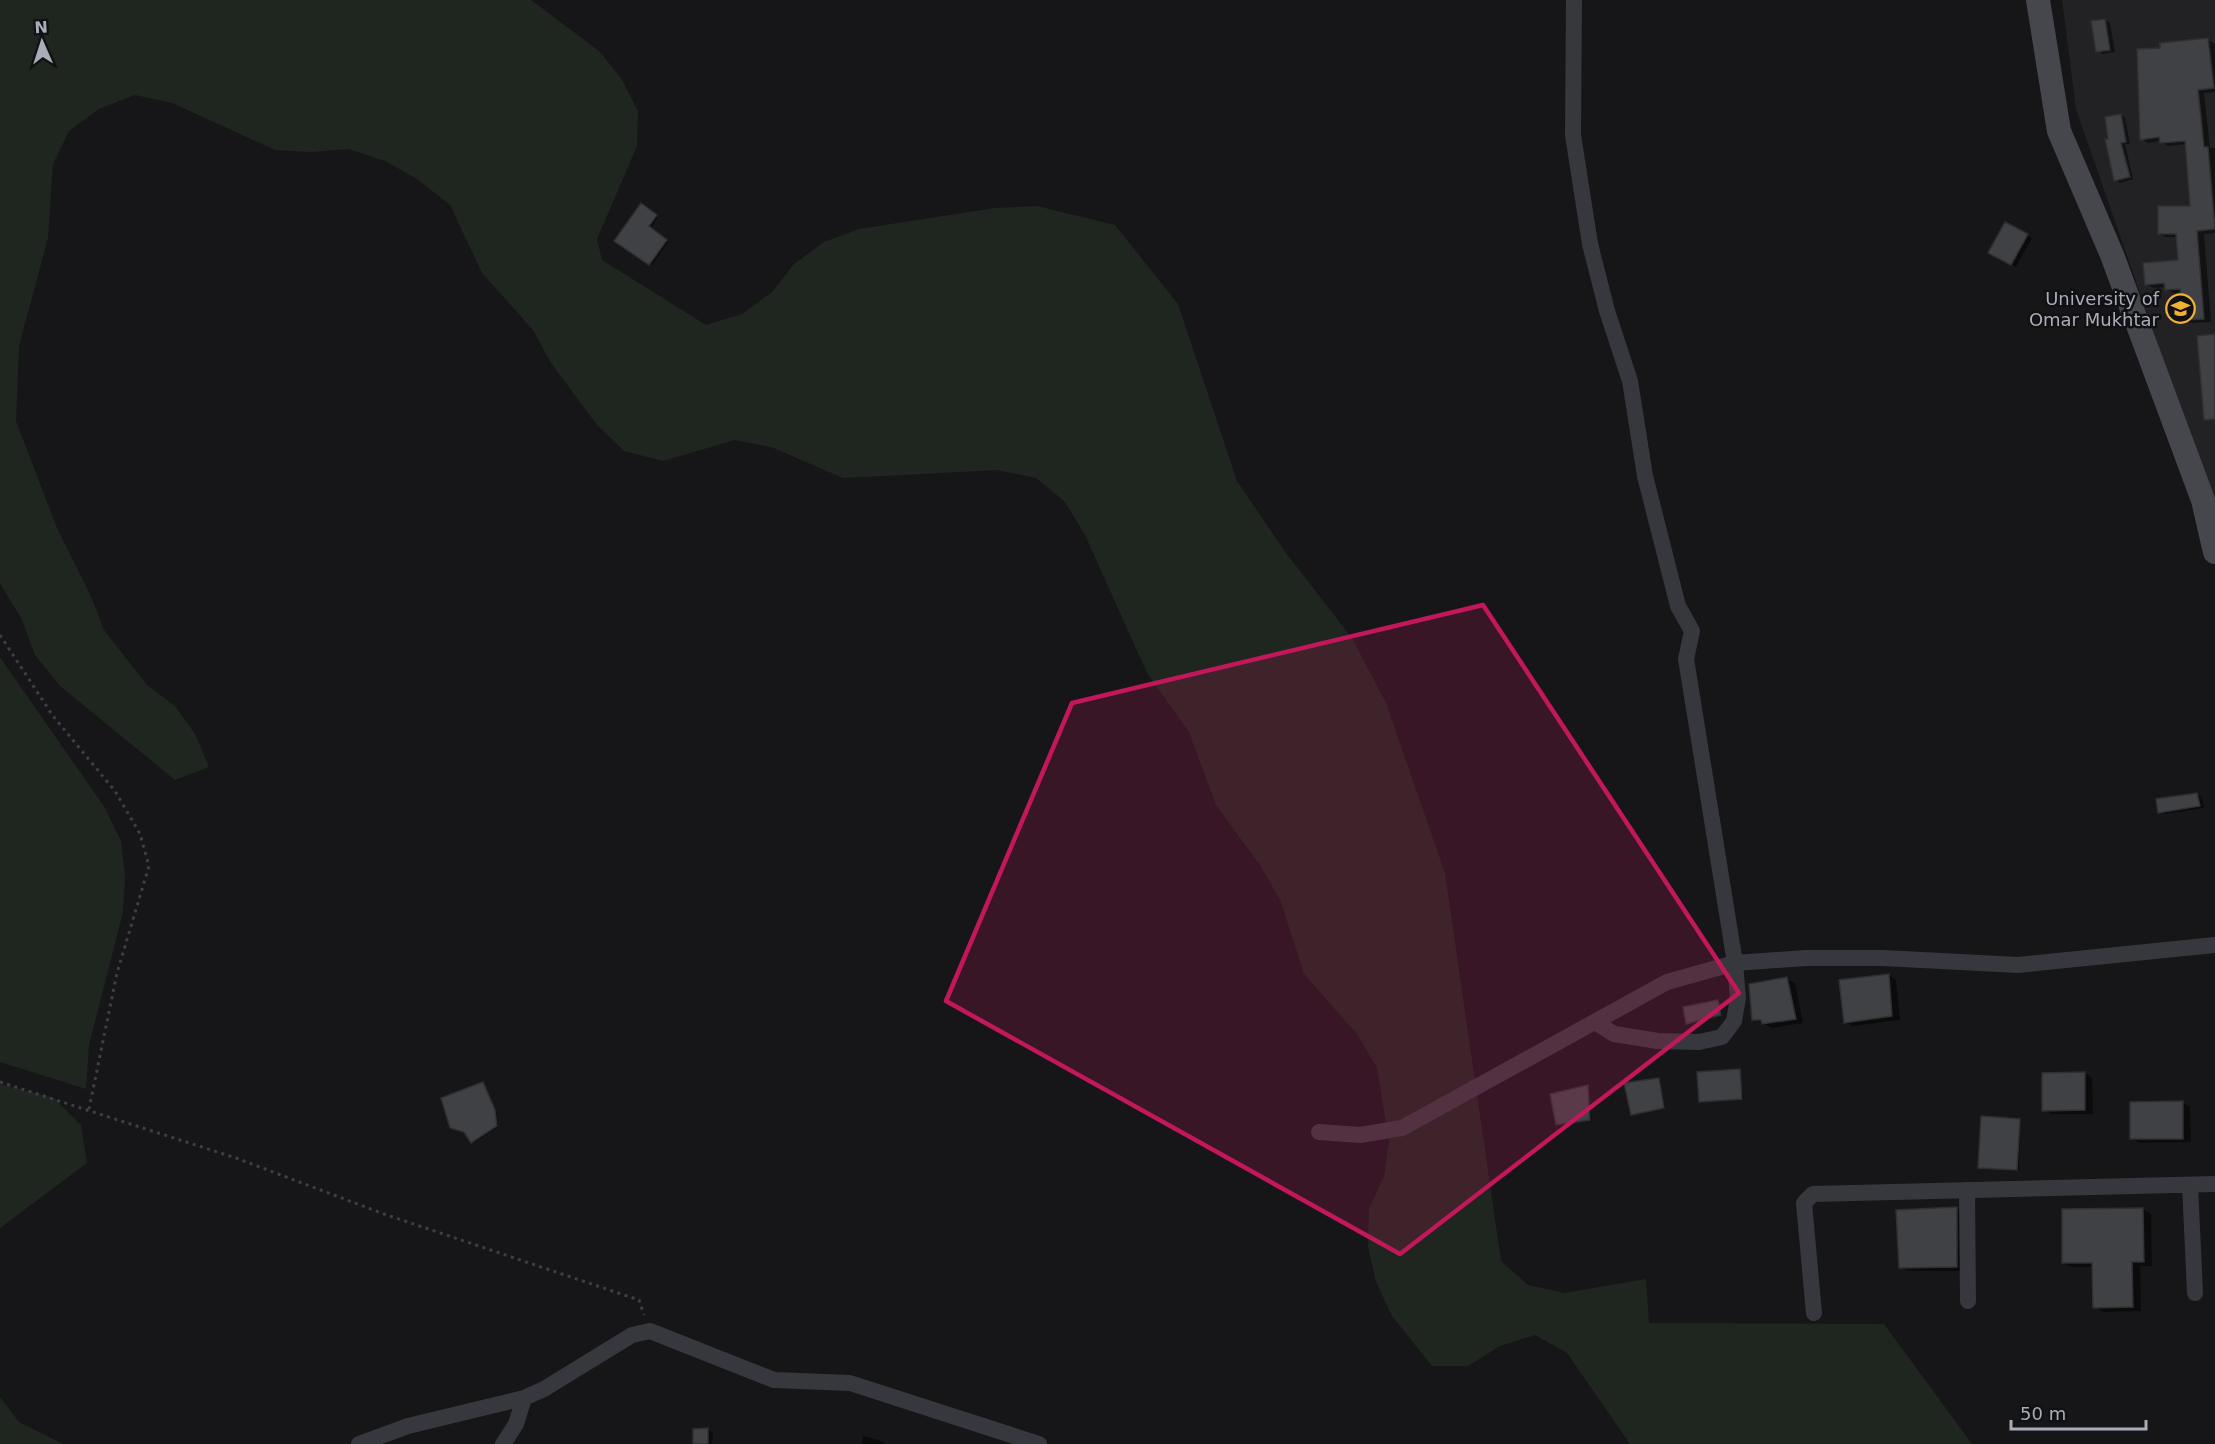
<svg xmlns="http://www.w3.org/2000/svg" width="2215" height="1444" viewBox="0 0 2215 1444" font-family="'DejaVu Sans',sans-serif">
  <style>
    .built { fill: #222225 }
    .green { fill: #1e261f }
    .shadow { fill: #0007 }
    .building { fill: #404145; stroke: #303034; stroke-width: 1.5 }
    .lines { fill: none; stroke-linecap: round; stroke-linejoin: round }
    .path { stroke: #3d3f44; stroke-width: 3; stroke-dasharray: 3 4.5; stroke-linecap: butt }
    .street { stroke: #37383d; stroke-width: 16 }
    .secondary { stroke: #45474d; stroke-width: 24 }
    .marked { fill: #c2185b; fill-opacity: 0.2; stroke: #c2185b; stroke-width: 4.5; stroke-linejoin: round }
    .labels { text-anchor: middle; stroke-width: 5; stroke-linejoin: round; paint-order: stroke }
    .poi-label { font-size: 18px; fill: #a8adb8; stroke: #111113; text-anchor: end }
  </style>
  <rect width="100%" height="100%" fill="#161618"/>
  <path class="built" d="M2062,0h153v509l-139,-400z"/>
  <path class="green" d="M0,0h531l68,51 22,27 17,33 -1,35 -40,93 5,21 104,65 36,-11 30,-22 22,-28 30,-22 35,-13 136,-21 42,-2 78,19 63,79 59,177 49,72 66,85 34,65 59,170 56,388 27,24 36,8 82,-14 3,44 235,1 88,120h-342l-63,-91 -32,-18 -35,11 -32,20h-36l-40,-50 -16,-34 -8,-36 1,-37 15,-33 5,-35 -12,-73 -20,-34 -53,-60 -23,-72 -19,-34 -46,-63 -27,-73 -42,-59 -62,-138 -20,-33 -29,-24 -38,-8 -155,8 -72,-31 -36,-7 -72,21 -39,-10 -27,-26 -46,-62 -18,-33 -51,-57 -32,-68 -33,-26 -32,-18 -36,-12 -38,3 -36,-2 -103,-47 -37,-8 -36,14 -30,22 -16,33 -5,74 -29,108 -3,75 41,107 33,66 14,36 43,55 28,21 20,28 14,33 -34,13 -115,-94 -25,-31 -13,-35 -22,-37z
    M0,657l105,151 16,33 4,35 -2,36 -34,133 -3,44 -86,-27z
    M0,1084l54,14 27,27 6,38 -87,65z
    M0,1397l19,25 44,22h-63z"/>
  <path class="shadow" d="M2105,20l5,3 5,29 -12,2 -5,-3z
    M2208,40l7,4v48l-11,1 6,55h5v85l-11,1 7,88 -20,1 -7,-3 -2,-28 -9,1 -7,-6 -13,1 -6,-4 33,-23 -2,-24h-12l-7,-4 32,-25 -5,-64 -18,2 -8,-5 -12,2 -6,-4 20,-90z
    M2121,115l4,3 5,26h-5l8,35 -13,4 -4,-3 -6,-40z
    M641,205l17,12 -8,12 18,13 -16,23 -36,-25z
    M2005,224l27,14 -16,29 -26,-14z
    M2197,794l5,3 2,11 -39,6 -5,-2z
    M1889,975l7,5 4,40 -47,6 -8,-4z
    M1787,979l8,4 8,40 -31,5 -18,-9z
    M1718,1002l4,13 -34,8z
    M1739,1071l5,28 -43,2z
    M2085,1073l7,5 1,36h-41l-8,-4z
    M1658,1079l7,29 -33,6z
    M483,1083l14,29 1,15 -24,16z
    M1588,1087l4,34 -34,3z
    M2182,1102l8,5 1,35 -51,1 -8,-4z
    M2020,1120l-1,50 -38,-2z
    M1956,1208l8,5 1,58h-57l-8,-4z
    M2143,1209l8,5 1,52h-12l1,45 -38,1 -9,-5v-40h-22l-8,-4z
    M708,1430l5,3 -1,11h-18z
    M863,1436l16,4 7,4h-24z"/>
  <path class="building" d="M2105,19l5,31 -14,2 -5,-31z
    M2208,38l6,50 -16,2 6,57h4l7,82 -18,2 7,88 -21,1 -3,-31 -15,1 -1,-7 -19,2 -2,-22 35,-3 -2,-26h-18v-28h32l-5,-65 -25,2 -1,-6 -19,3 -3,-91 23,-1v-5z
    M2121,114l5,28 -5,1 9,34 -16,4 -9,-42h3l-3,-22z
    M641,203l16,12 -8,11 18,14 -18,25 -35,-24z
    M2005,222l23,12 -17,31 -23,-12z
    M2215,334v85l-11,1 -7,-84z
    M2197,793l3,13 -42,7 -2,-14z
    M1889,974l3,42 -48,7 -5,-43z
    M1787,977l9,42 -34,5 -1,-4h-9l-3,-36z
    M1718,1000l3,15 -35,9 -3,-17z
    M1740,1069l2,30 -43,3 -2,-30z
    M2085,1072v38l-43,1v-38z
    M1659,1078l5,30 -33,7 -7,-32z
    M483,1082l12,28 2,16 -26,17 -7,-11 -14,-4 -9,-30z
    M1588,1085l2,35 -34,5 -6,-31z
    M2183,1101v38h-53v-37z
    M1981,1116l39,3 -3,51 -39,-2z
    M1957,1207v60l-58,1 -3,-58z
    M2143,1208l1,54h-12l1,45 -40,1 -1,-45h-30v-54z
    M708,1428v16h-15v-15z"/>
  <g class="lines">
    <path class="path" d="M0,635l53,81 62,75 25,43 9,32 -32,107 -28,136
      M0,1082l236,76 148,56 255,86 5,15"/>
    <path class="street" d="M1574,0l-1,135 17,109 17,67 23,70 15,95 33,130 14,25 -6,28 49,304 3,35 -4,23 -12,16 -23,5 -41,-1 -44,-7 -19,-12
      M1319,1132l41,3 42,-7 265,-146 68,-19 71,-5h77l135,7 197,-20
      M2190,1185l5,108
      M1967,1190l1,111
      M1814,1313l-10,-110 9,-9 402,-10
      M359,1444l49,-18 116,-28 20,-9 88,-54 18,-4 124,49 76,3 189,61
      M503,1444l13,-20 8,-26"/>
    <path class="secondary" d="M2038,0l21,131 53,124 91,245 12,52"/>
  </g>
  <path class="marked" d="M1483,605l256,388 -339,261 -454,-253 126,-298z"/>
  <defs>
    <symbol id="university-ring" viewBox="-11 -11 22 22"><circle r="9.5" fill="#111113" stroke="#f2b134" stroke-width="1.5"/><path d="M0-5L7-2L0 1L-7-2ZM-4 1L0 2.5L4 1V4Q0 6-4 4Z" fill="#f2b134"/></symbol>
  </defs>
  <g fill-rule="evenodd">
    <use href="#university-ring" x="2164" y="292" width="33" height="33"/>
  </g>
  <g class="labels">
    <g class="poi-label">
      <text x="2159" y="305">University of<tspan x="2159" dy="21">Omar Mukhtar</tspan></text>
    </g>
  </g>
  <g transform="translate(42 42) rotate(357)" stroke="#111113" stroke-width="4.5" paint-order="stroke">
  <path d="M0-4.5L10 22L0 15L-10 22Z" fill="#a8adb8"/>
  <text y="-9" font-size="16" font-weight="bold" text-anchor="middle" fill="#a8adb8">N</text>
  </g>
  <path d="M2011 1420v9h135v-9" fill="none" stroke="#a8adb8" stroke-width="3"/>
  <text x="2020" y="1420" font-size="18" fill="#a8adb8" stroke="#111113" stroke-width="4.5" paint-order="stroke">50 m</text>
</svg>
